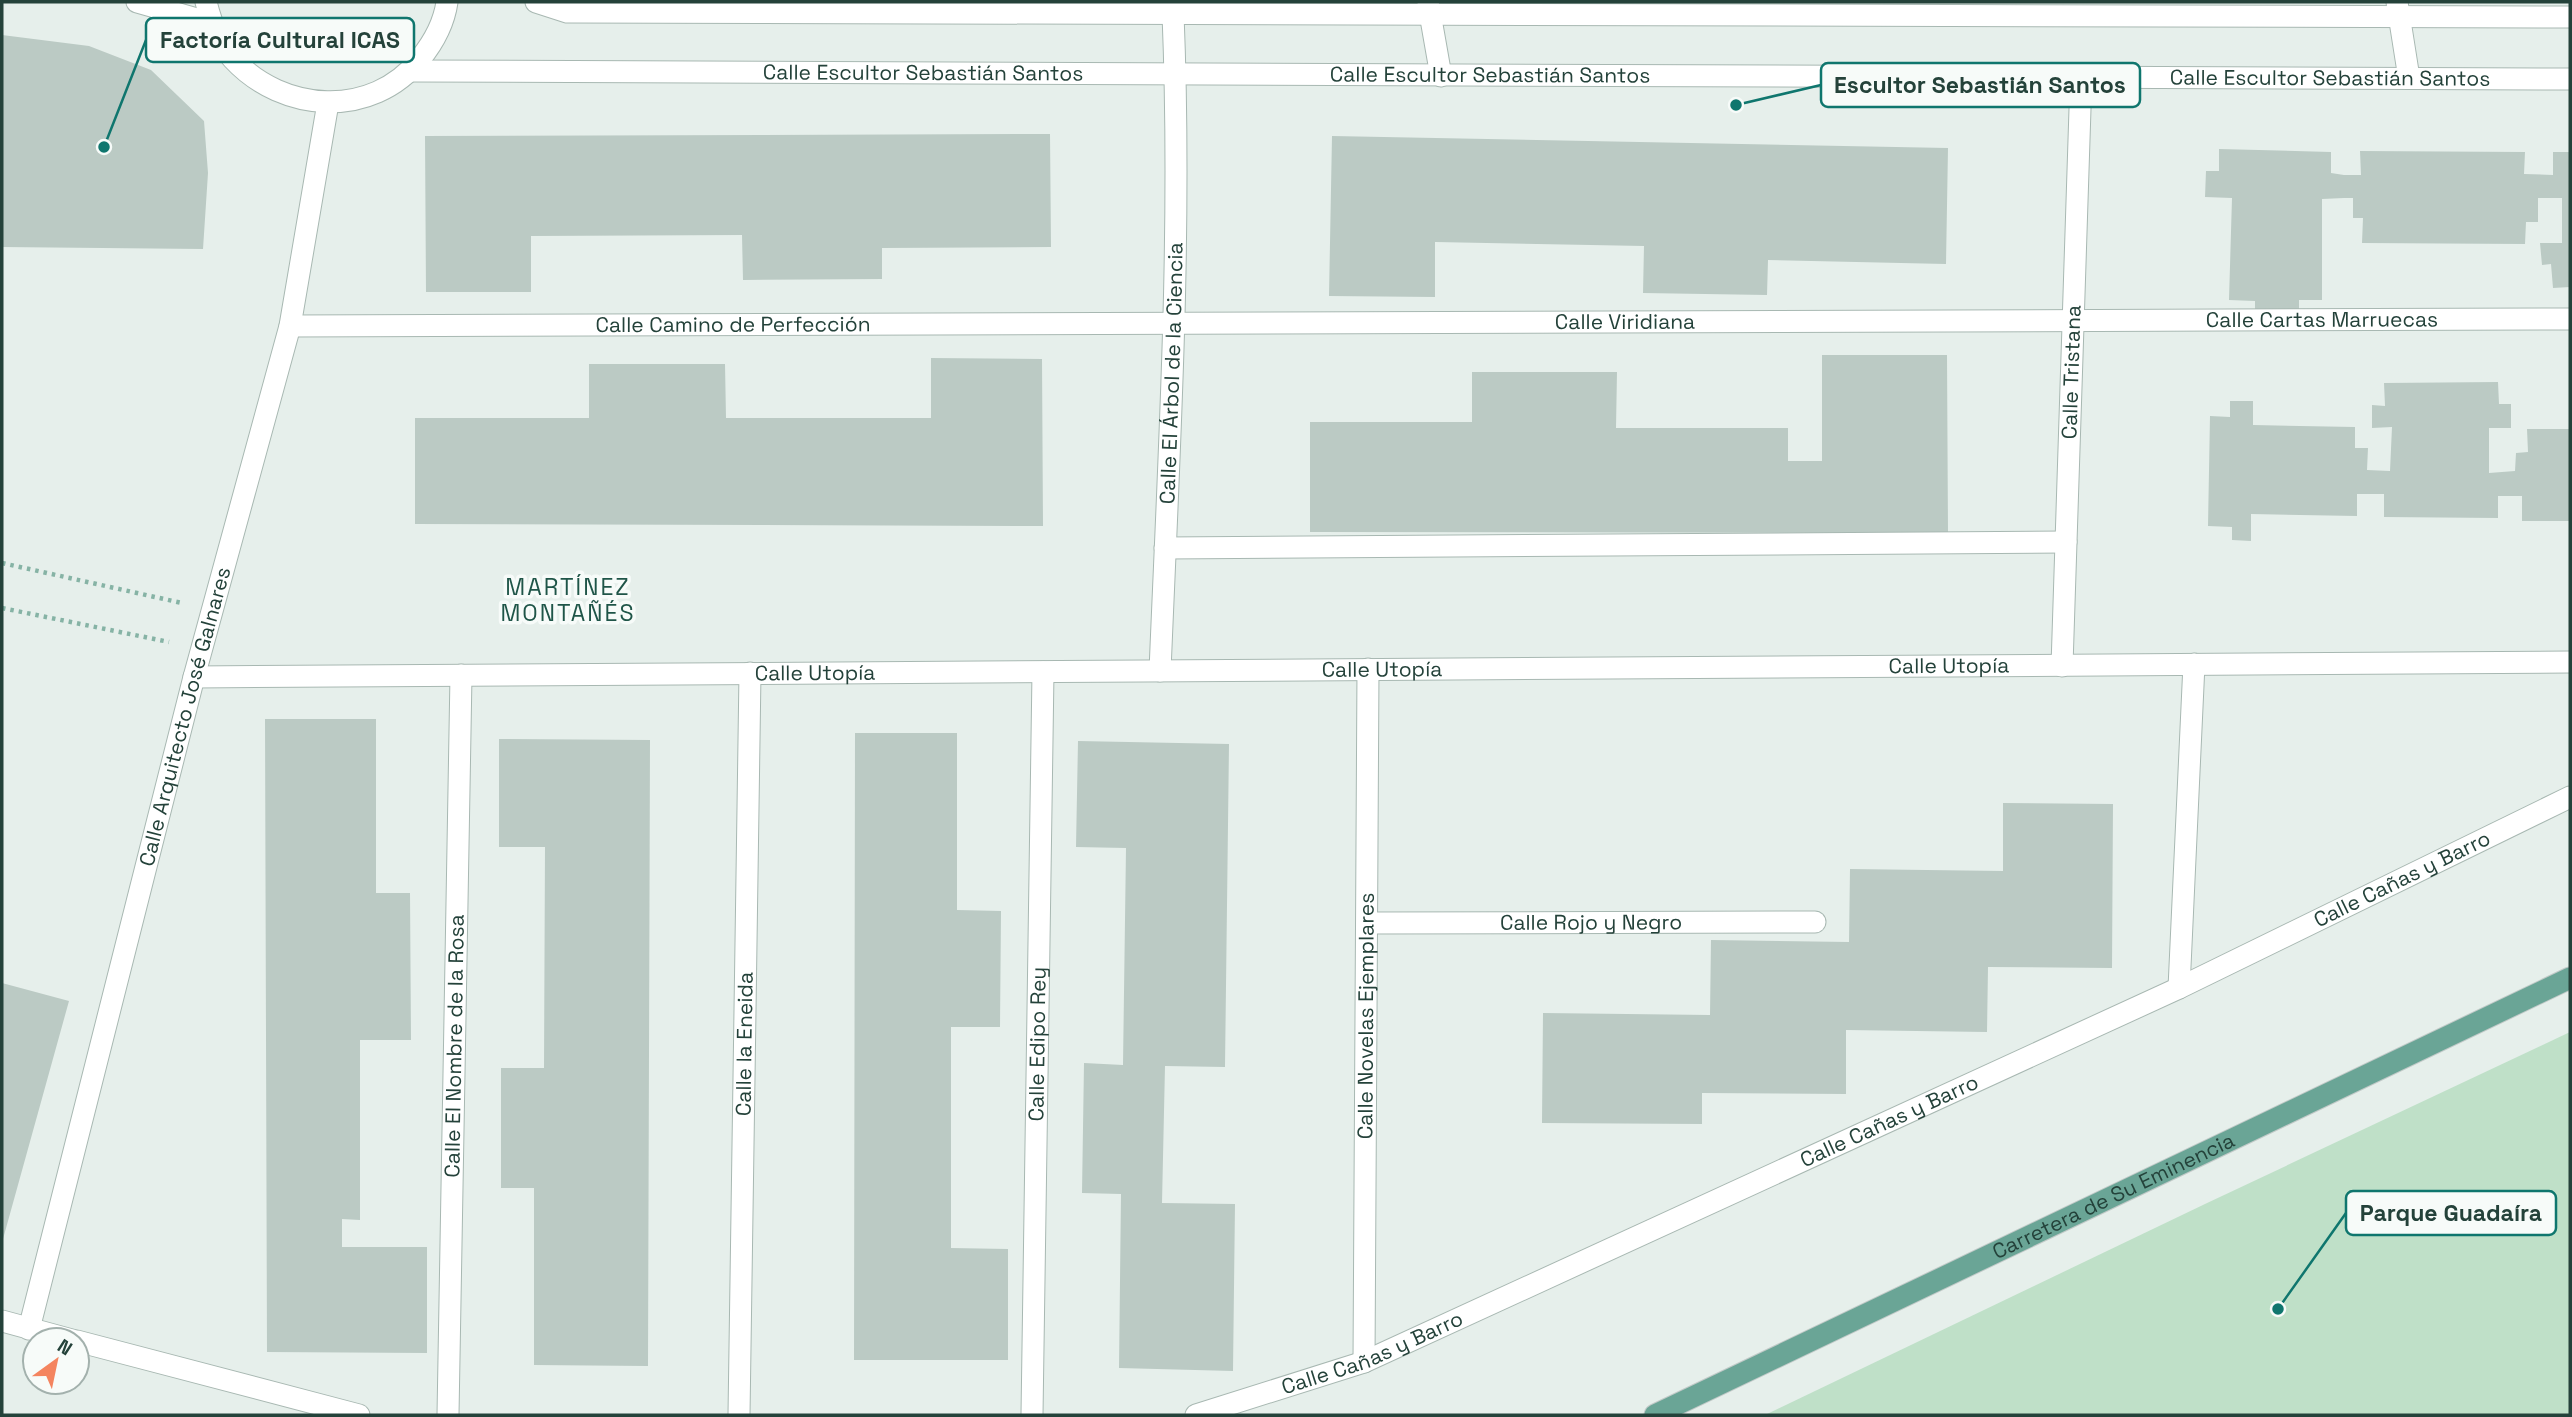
<svg xmlns="http://www.w3.org/2000/svg" width="2572" height="1417" viewBox="0 0 2572 1417" font-family="'Space Grotesk',sans-serif">
  <style>
    .green { fill: #bfe0c8 }
    .building { fill: #bbcac4 }
    .lines { fill: none; stroke-linecap: round; stroke-linejoin: round }
    .minor-casing { stroke: #a8b8b2; stroke-width: 23 }
    .tertiary-casing { stroke: #a8b8b2; stroke-width: 23 }
    .primary-casing { stroke: #c2cac8; stroke-width: 23 }
    .path { stroke: #86b3a5; stroke-width: 4.5; stroke-dasharray: 3.5 5; stroke-linecap: butt }
    .minor { stroke: #fff; stroke-width: 21 }
    .tertiary { stroke: #fff; stroke-width: 21 }
    .primary { stroke: #6aa596; stroke-width: 21 }
    .labels { text-anchor: middle; stroke-width: 7; stroke-linejoin: round; paint-order: stroke }
    .street-label { font-size: 21px; fill: #24423a; stroke: #f7fbf9 }
    .neighbourhood-label { font-size: 23px; letter-spacing: 2px; fill: #1f5548; stroke: #f7fbf9 }
    .leader { fill: none; stroke: #0f766e; stroke-width: 2.5 }
    .callout-dot { fill: #0f766e; stroke: #f7fbf9; stroke-width: 2.5 }
    .callout { fill: #f7fbf9; stroke: #0f766e; stroke-width: 2.5 }
    .callout-label { font-size: 23px; text-anchor: middle; font-weight: bold; fill: #24423a }
  </style>
  <rect width="100%" height="100%" fill="#e6efeb"/>
  <path class="green" d="M2570,1032v383h-805l440,-211z"/>
  <path class="building" d="M2,35l87,11 62,24 53,51 4,52 -5,76 -201,-2z
    M1050,134l1,113 -169,1v31l-139,1 -1,-45 -211,1v56h-105l-1,-156z
    M1332,136l616,12 -2,116 -178,-4 -1,35 -124,-2 1,-47 -209,-4v55l-106,-1z
    M2219,149l112,3v21l13,2h17l-1,-24 165,1 -1,22 29,1v-23h17v135l-17,1 -2,-24 -9,1 -2,-22h22v-45h-24v24h-12l-1,22 -163,-1 1,-25h-10v-20h-9l-22,1v101h-23v12l-44,-2v-9l-26,-1 3,-102 -27,-1 1,-26h13z
    M1822,355h125l1,178 -638,-1v-110h162v-50h145l-1,56h172v33h34z
    M931,358l111,1 1,167 -628,-2v-106h174v-54h136l1,54h205z
    M2498,382l1,22h12v24h-22v45l26,-2 1,-18 12,-1 -1,-23h43v92h-48v-25h-24v22l-114,-1v-23h-27v22l-106,-2v27l-19,-1v-13l-24,-1 2,-110 20,1v-16h23v24l102,2v21h13l-1,22 23,1 2,-44 -20,1v-23l13,1 -1,-23z
    M265,719h111v174h34l1,147h-51v180l-18,-1v28h85v106l-160,-1z
    M855,733h102v177l44,1 -1,116h-49v221l57,1v111h-154z
    M499,739l151,1 -2,626 -114,-1v-177h-33v-120h43l1,-221h-46z
    M1078,741l151,3 -4,323 -60,-1 -3,137 73,1 -2,167 -114,-3 2,-174 -39,-1 2,-130 39,2 3,-217 -50,-1z
    M2003,803l110,1 -1,164 -124,-1 -1,65 -141,-2v64l-144,-1v31l-160,-1 1,-110 167,2 1,-75 138,2 1,-73 153,2z
    M2,983l67,18 -66,238h-1z"/>
  <g class="lines">
    <defs>
      <g id="minor">
        <path d="M1428,2l13,74"/>
        <path d="M2397,2l12,76"/>
        <path id="s1" d="M290,326l2280,-7"/>
        <path d="M1165,548l901,-6"/>
        <path id="s2" d="M2062,666l19,-588"/>
        <path id="s3" d="M1160,671c9,-219 22,-438 13,-657"/>
        <path id="s4" d="M194,677l2376,-15"/>
        <path id="s5" d="M1367,923l448,-1"/>
        <path d="M2179,988l15,-324"/>
        <path d="M2,1321l70,19"/>
        <path id="s6" d="M29,1329l165,-652 96,-351 38,-223"/>
        <path d="M77,1341l282,74"/>
        <path id="s7" d="M1364,1362l4,-693"/>
        <path id="s8" d="M448,1415l13,-740"/>
        <path id="s9" d="M739,1415l11,-742"/>
        <path id="s10" d="M1032,1415l11,-743"/>
        <path id="s11" d="M1196,1415l168,-53 815,-374 391,-191"/>
      </g>
      <g id="tertiary">
        <path d="M137,2l74,21"/>
        <path d="M206,2c5,20 13,42 27,57 50,54 139,60 187,0 13,-16 24,-36 27,-57"/>
        <path d="M536,2l31,10 2003,5"/>
        <path id="s12" d="M410,71l2160,8"/>
      </g>
      <g id="primary">
        <path id="s13" d="M1655,1415l915,-437"/>
      </g>
    </defs>
    <use href="#minor" class="minor-casing"/>
    <use href="#tertiary" class="tertiary-casing"/>
    <use href="#primary" class="primary-casing"/>
    <path class="path" d="M2,563l180,40
      M2,608l167,34"/>
    <use href="#minor" class="minor"/>
    <use href="#tertiary" class="tertiary"/>
    <use href="#primary" class="primary"/>
  </g>
  <g class="labels">
    <g class="street-label">
      <text dy="7" stroke="none"><textPath href="#s12" startOffset="513">Calle Escultor Sebastián Santos</textPath></text>
      <text dy="7" stroke="none"><textPath href="#s12" startOffset="1080">Calle Escultor Sebastián Santos</textPath></text>
      <text dy="7" stroke="none"><textPath href="#s12" startOffset="1920">Calle Escultor Sebastián Santos</textPath></text>
      <text dy="7" stroke="none"><textPath href="#s1" startOffset="2032">Calle Cartas Marruecas</textPath></text>
      <text dy="7" stroke="none"><textPath href="#s1" startOffset="1335">Calle Viridiana</textPath></text>
      <text dy="7" stroke="none"><textPath href="#s1" startOffset="443">Calle Camino de Perfección</textPath></text>
      <text dy="7" stroke="none"><textPath href="#s2" startOffset="294">Calle Tristana</textPath></text>
      <text dy="7" stroke="none"><textPath href="#s3" startOffset="298">Calle El Árbol de la Ciencia</textPath></text>
      <text dy="7" stroke="none"><textPath href="#s4" startOffset="1755">Calle Utopía</textPath></text>
      <text dy="7" stroke="none"><textPath href="#s4" startOffset="1188">Calle Utopía</textPath></text>
      <text dy="7" stroke="none"><textPath href="#s4" startOffset="621">Calle Utopía</textPath></text>
      <text dy="7" stroke="none"><textPath href="#s6" startOffset="632">Calle Arquitecto José Galnares</textPath></text>
      <text dy="7" stroke="none"><textPath href="#s11" startOffset="1321">Calle Cañas y Barro</textPath></text>
      <text dy="7" stroke="none"><textPath href="#s5" startOffset="224">Calle Rojo y Negro</textPath></text>
      <text dy="7" stroke="none"><textPath href="#s7" startOffset="346">Calle Novelas Ejemplares</textPath></text>
      <text dy="7" stroke="none"><textPath href="#s10" startOffset="371">Calle Edipo Rey</textPath></text>
      <text dy="7" stroke="none"><textPath href="#s9" startOffset="371">Calle la Eneida</textPath></text>
      <text dy="7" stroke="none"><textPath href="#s8" startOffset="369">Calle El Nombre de la Rosa</textPath></text>
      <text dy="7" stroke="none"><textPath href="#s11" startOffset="754">Calle Cañas y Barro</textPath></text>
      <text dy="7" stroke="none"><textPath href="#s13" startOffset="508">Carretera de Su Eminencia</textPath></text>
      <text dy="7" stroke="none"><textPath href="#s11" startOffset="187">Calle Cañas y Barro</textPath></text>
    </g>
    <g class="neighbourhood-label">
      <text x="568" y="595">MARTÍNEZ<tspan x="568" dy="26">MONTAÑÉS</tspan></text>
    </g>
  </g>
  <path class="leader" d="M104 147L146 40M1736 105L1821 85M2278 1309L2346 1213"/>
  <g class="callout-dot">
    <circle cx="104" cy="147" r="7"/>
    <circle cx="1736" cy="105" r="7"/>
    <circle cx="2278" cy="1309" r="7"/>
  </g>
  <g class="callout">
    <rect x="146" y="18" width="268" height="44" rx="7"/>
    <rect x="1821" y="63" width="319" height="44" rx="7"/>
    <rect x="2346" y="1191" width="210" height="44" rx="7"/>
  </g>
  <g class="callout-label">
    <text x="280" y="48">Factoría Cultural ICAS</text>
    <text x="1980" y="93">Escultor Sebastián Santos</text>
    <text x="2451" y="1221">Parque Guadaíra</text>
  </g>
  <rect width="2572" height="1417" fill="none" stroke="#24423a" stroke-width="7"/>
  <g transform="translate(56 1361) rotate(33)"><circle r="33" fill="#f7fbf9" stroke="#a3b1ad" stroke-width="2"/>
  <path d="M0-5L12 26L0 18L-12 26Z" fill="#f4845f"/>
  <text y="-10" font-size="19" font-weight="bold" text-anchor="middle" fill="#24423a">N</text>
  </g>
</svg>
